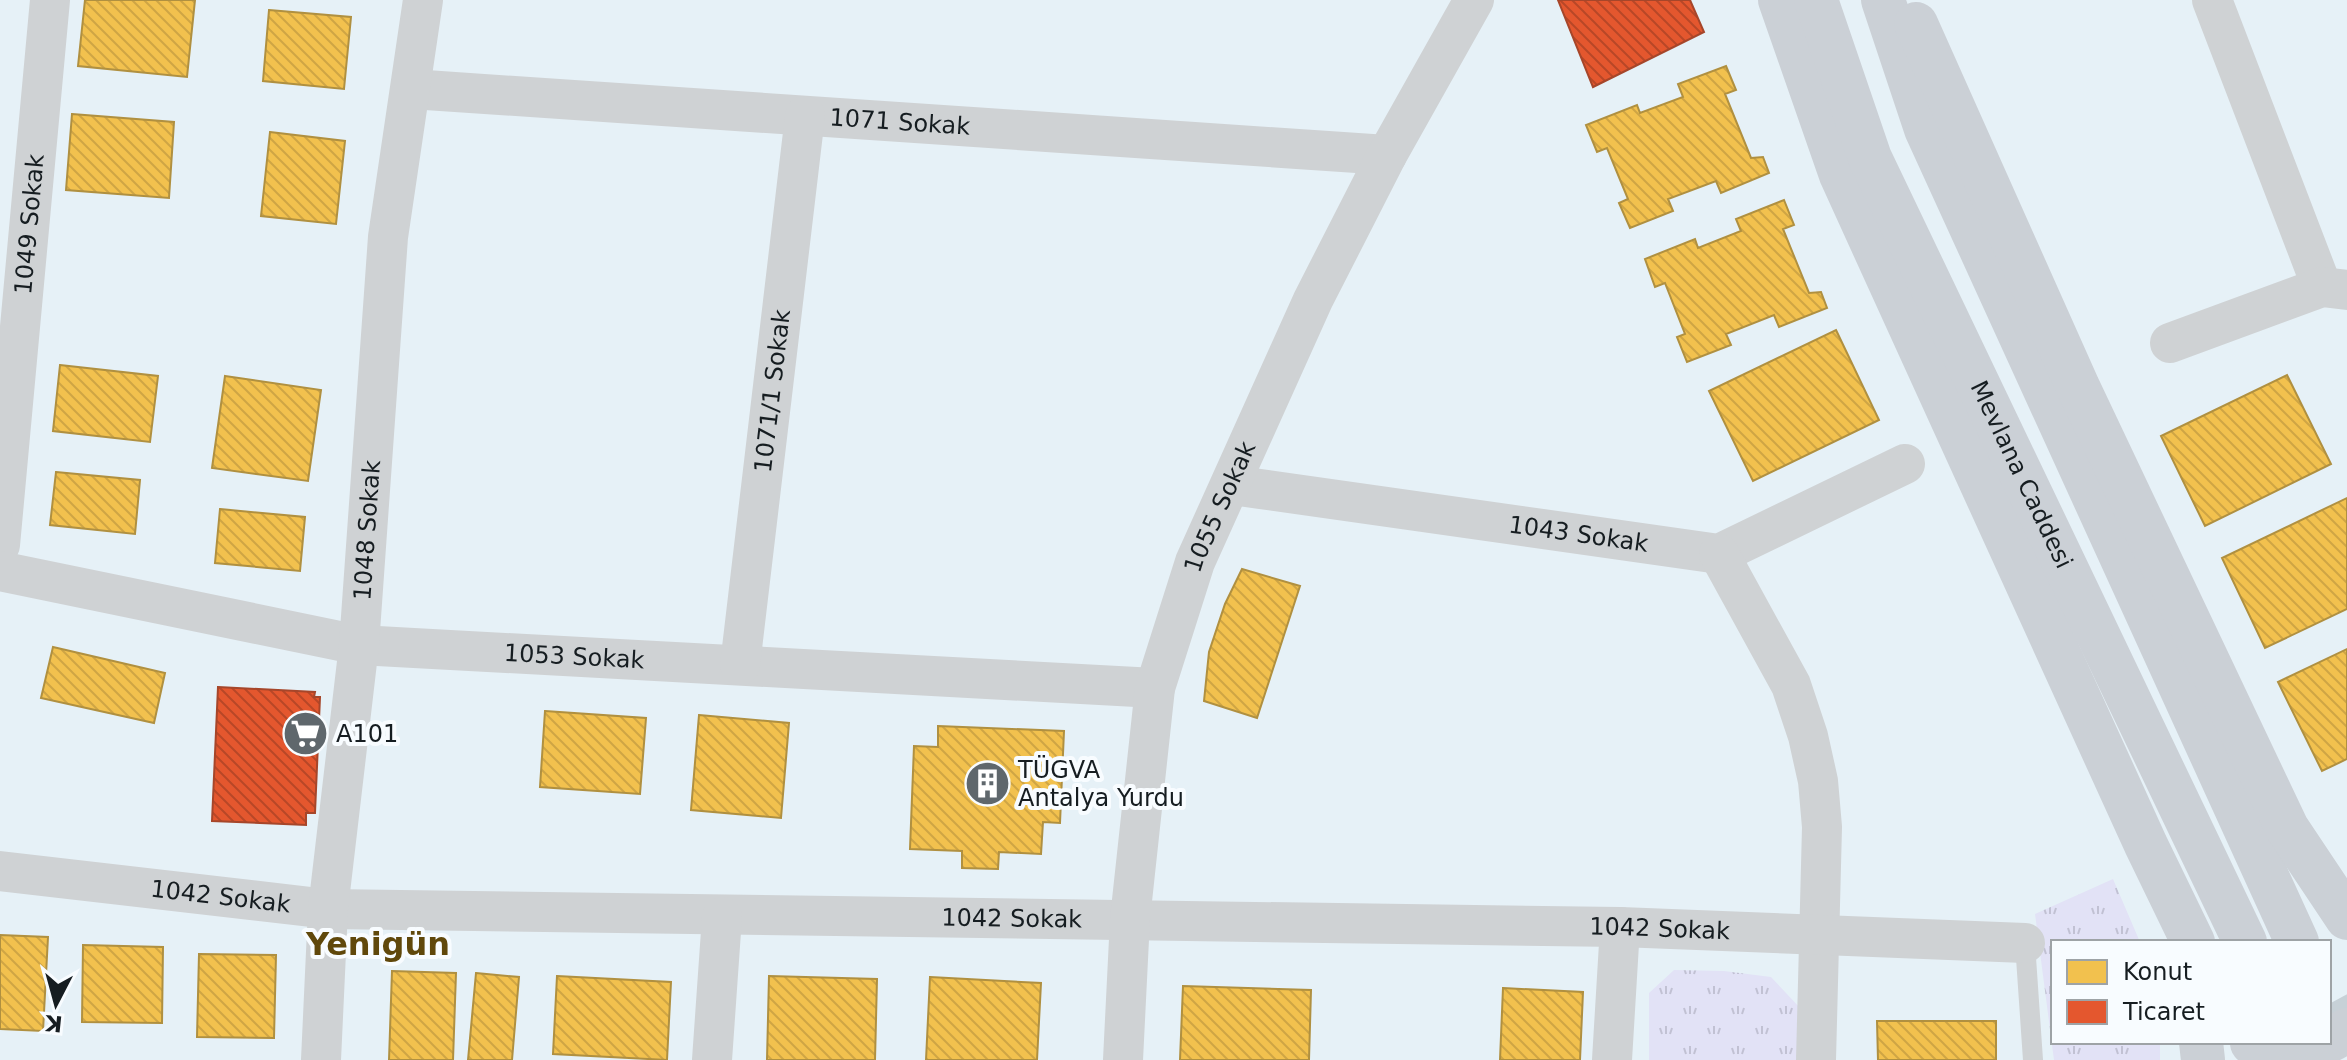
<svg xmlns="http://www.w3.org/2000/svg" width="2347" height="1060" viewBox="0 0 2347 1060" font-family="'DejaVu Sans',sans-serif">
  <style>
    .park { fill: url(#park-tufts) }
    .homes { fill: url(#homes-back-hatch); stroke: #b09040; stroke-width: 2 }
    .shops { fill: url(#shops-back-hatch); stroke: #a6462a; stroke-width: 2 }
    .lines { fill: none; stroke-linecap: round; stroke-linejoin: round }
    .primary-tunnel { stroke: #c7d1d7; stroke-width: 44; stroke-dasharray: 44 22; stroke-linecap: butt }
    .service { stroke: #cfd2d4; stroke-width: 20 }
    .minor { stroke: #cfd2d4; stroke-width: 40 }
    .primary { stroke: #cbd0d6; stroke-width: 44 }
    .labels { text-anchor: middle; stroke-width: 8; stroke-linejoin: round; paint-order: stroke }
    .street-label { font-size: 24px; fill: #161d21; stroke: #f8fcff }
    .poi-label { font-size: 24px; fill: #161d21; stroke: #f8fcff; text-anchor: start }
    .district-label { font-size: 32px; font-weight: bold; fill: #60480b; stroke: #f8fcff }
  </style>
  <defs>
    <pattern id="park-tufts" width="24" height="20" patternUnits="userSpaceOnUse" patternTransform="scale(2)"><rect width="24" height="20" fill="#e2e2f6"/><path d="M3 7l-1-3M5 7V3M7 7l1-3M15 17l-1-3M17 17v-4M19 17l1-3" fill="none" stroke="#c1c1d3"/></pattern>
    <pattern id="homes-back-hatch" width="6" height="6" patternUnits="userSpaceOnUse" patternTransform="scale(2)"><rect width="6" height="6" fill="#f2c14e"/><path d="M-1 5l2 2M0 0l6 6M5-1l2 2" fill="none" stroke="#cfa544"/></pattern>
    <pattern id="shops-back-hatch" width="6" height="6" patternUnits="userSpaceOnUse" patternTransform="scale(2)"><rect width="6" height="6" fill="#e4572e"/><path d="M-1 5l2 2M0 0l6 6M5-1l2 2" fill="none" stroke="#b84727"/></pattern>
  </defs>
  <rect width="100%" height="100%" fill="#e6f1f7"/>
  <path class="park" d="M2113,879l27,63h-87v100h107v18h-106l-19,-146z
    M1674,970l50,1 47,6 31,33 -2,50h-151v-67z"/>
  <path class="homes" d="M85,0h110l-8,77 -109,-11z
    M269,10l82,7 -7,72 -81,-8z
    M1726,66l10,24 -11,4 26,64 12,-1 6,16 -48,20 -5,-12 -48,18 5,12 -43,17 -11,-25 9,-4 -21,-51 -10,4 -11,-27 51,-20 3,8 43,-16 -5,-13z
    M72,114l102,8 -5,76 -103,-8z
    M270,132l75,9 -9,83 -75,-8z
    M1784,200l10,25 -11,4 26,64 12,-1 6,16 -48,19 -5,-12 -48,19 5,11 -44,17 -10,-25 8,-3 -20,-51 -10,4 -10,-28 50,-20 3,9 43,-17 -5,-12z
    M1836,330l43,90 -126,61 -44,-90z
    M60,365l98,11 -8,66 -97,-11z
    M2287,375l44,89 -126,62 -44,-90z
    M225,376l96,14 -13,91 -96,-13z
    M56,472l84,8 -5,54 -85,-9z
    M2347,498v111l-82,39 -43,-90z
    M220,509l85,8 -5,54 -85,-8z
    M1242,569l58,17 -43,132 -53,-17 5,-49 16,-48z
    M53,647l112,26 -11,50 -113,-25z
    M2347,649v110l-25,12 -44,-89z
    M545,711l101,7 -6,76 -100,-7z
    M699,715l90,8 -8,95 -90,-8z
    M938,726l126,5 -4,92 -17,-1 -2,32 -42,-2 -1,17 -36,-1v-17l-52,-2 4,-103 24,1z
    M0,935l48,2 -5,94 -43,-2z
    M83,945l80,2 -1,76 -80,-1z
    M199,954l77,1 -2,83 -77,-1z
    M392,971l64,2 -3,87h-64z
    M476,973l43,4 -7,83h-44z
    M557,976l114,6 -4,78 -114,-6z
    M769,976l108,3 -2,81h-108z
    M930,977l111,6 -4,77h-111z
    M1183,986l128,4 -2,70h-129z
    M1503,988l80,4 -3,68h-80z
    M1877,1021h119v39h-118z"/>
  <path class="shops" d="M1558,0h132l14,32 -111,55z
    M218,687l97,5 -1,5h6l-5,116h-9v12l-94,-4z"/>
  <g class="lines">
    <path class="primary-tunnel" d="M2329,1004l18,33"/>
    <path class="service" d="M2025,943l8,117"/>
    <g class="minor">
      <path d="M2212,0l110,287"/>
      <path id="s1" d="M411,89l976,66"/>
      <path d="M2170,343l152,-56 25,3"/>
      <path id="s2" d="M1232,485l487,69 186,-90"/>
      <path id="s3" d="M0,545l50,-545"/>
      <path d="M1719,554l72,131 17,51 10,45 4,46 -6,233"/>
      <path id="s4" d="M0,571l359,74 796,43"/>
      <path id="s5" d="M740,665l65,-549"/>
      <path id="s6" d="M0,871l328,38 1292,18 405,16"/>
      <path id="s7" d="M321,1060l7,-151 31,-264 29,-408 35,-237"/>
      <path d="M712,1060l10,-143"/>
      <path id="s8" d="M1123,1060l7,-141 25,-231 40,-126 118,-262 74,-145 87,-155"/>
      <path d="M1612,1060l8,-133"/>
    </g>
    <g class="primary">
      <path d="M1780,0l61,175 305,670 47,97"/>
      <path id="s9" d="M1816,0l54,158 375,784"/>
      <path d="M1883,0l43,129 371,813"/>
      <path d="M1916,24l162,363 209,441 60,90"/>
      <path d="M2201,1042l2,18"/>
      <path d="M2252,1043c31,17 67,7 95,-13"/>
    </g>
  </g>
  <defs>
    <symbol id="supermarket-disc" viewBox="-11 -11 22 22"><circle r="9.5" fill="#5f676c" stroke="#f8fcff"/><path d="M-6-5.5h2.5l.6 2H6L4.5 2H-2.5L-4.4-4H-6ZM-1.5 3.2a1.3 1.3 0 1 0 .1 0ZM3 3.2a1.3 1.3 0 1 0 .1 0Z" fill="#fff"/></symbol>
    <symbol id="building-disc" viewBox="-11 -11 22 22"><circle r="9.5" fill="#5f676c" stroke="#f8fcff"/><path d="M-4-6H4V6H1V3H-1V6H-4ZM-2.5-4.3h1.7v1.8h-1.7ZM.8-4.3h1.7v1.8H.8ZM-2.5-1h1.7V.8h-1.7ZM.8-1h1.7V.8H.8Z" fill="#fff"/></symbol>
  </defs>
  <g fill-rule="evenodd">
    <use href="#supermarket-disc" x="280" y="708" width="51" height="51"/>
    <use href="#building-disc" x="962" y="758" width="51" height="51"/>
  </g>
  <g class="labels">
    <g class="street-label">
      <text dy="8" stroke="none"><textPath href="#s1" startOffset="490">1071 Sokak</textPath></text>
      <text dy="8" stroke="none"><textPath href="#s3" startOffset="322">1049 Sokak</textPath></text>
      <text dy="8" stroke="none"><textPath href="#s5" startOffset="276">1071/1 Sokak</textPath></text>
      <text dy="8" stroke="none"><textPath href="#s9" startOffset="518">Mevlana Caddesi</textPath></text>
      <text dy="8" stroke="none"><textPath href="#s8" startOffset="566">1055 Sokak</textPath></text>
      <text dy="8" stroke="none"><textPath href="#s7" startOffset="532">1048 Sokak</textPath></text>
      <text dy="8" stroke="none"><textPath href="#s2" startOffset="350">1043 Sokak</textPath></text>
      <text dy="8" stroke="none"><textPath href="#s4" startOffset="582">1053 Sokak</textPath></text>
      <text dy="8" stroke="none"><textPath href="#s6" startOffset="222">1042 Sokak</textPath></text>
      <text dy="8" stroke="none"><textPath href="#s6" startOffset="1014">1042 Sokak</textPath></text>
      <text dy="8" stroke="none"><textPath href="#s6" startOffset="1662">1042 Sokak</textPath></text>
    </g>
    <g class="poi-label">
      <text x="336" y="742">A101</text>
      <text x="1018" y="778">TÜGVA<tspan x="1018" dy="28">Antalya Yurdu</tspan></text>
    </g>
    <g class="district-label">
      <text x="378" y="955">Yenigün</text>
    </g>
  </g>
  <rect x="2051" y="940" width="280" height="104" fill="#f8fcff" stroke="#9ea3a6" stroke-width="2"/>
  <rect x="2067" y="960" width="40" height="24" fill="#f2c14e" stroke="#9ea3a6" stroke-width="2"/>
  <text x="2123" y="980" font-size="24" fill="#161d21">Konut</text>
  <rect x="2067" y="1000" width="40" height="24" fill="#e4572e" stroke="#9ea3a6" stroke-width="2"/>
  <text x="2123" y="1020" font-size="24" fill="#161d21">Ticaret</text>
  <g transform="translate(56 1004) rotate(186)" stroke="#f8fcff" stroke-width="6" paint-order="stroke">
  <path d="M0-6L14 30L0 20L-14 30Z" fill="#161d21"/>
  <text y="-12" font-size="22" font-weight="bold" text-anchor="middle" fill="#161d21">K</text>
  </g>
</svg>
